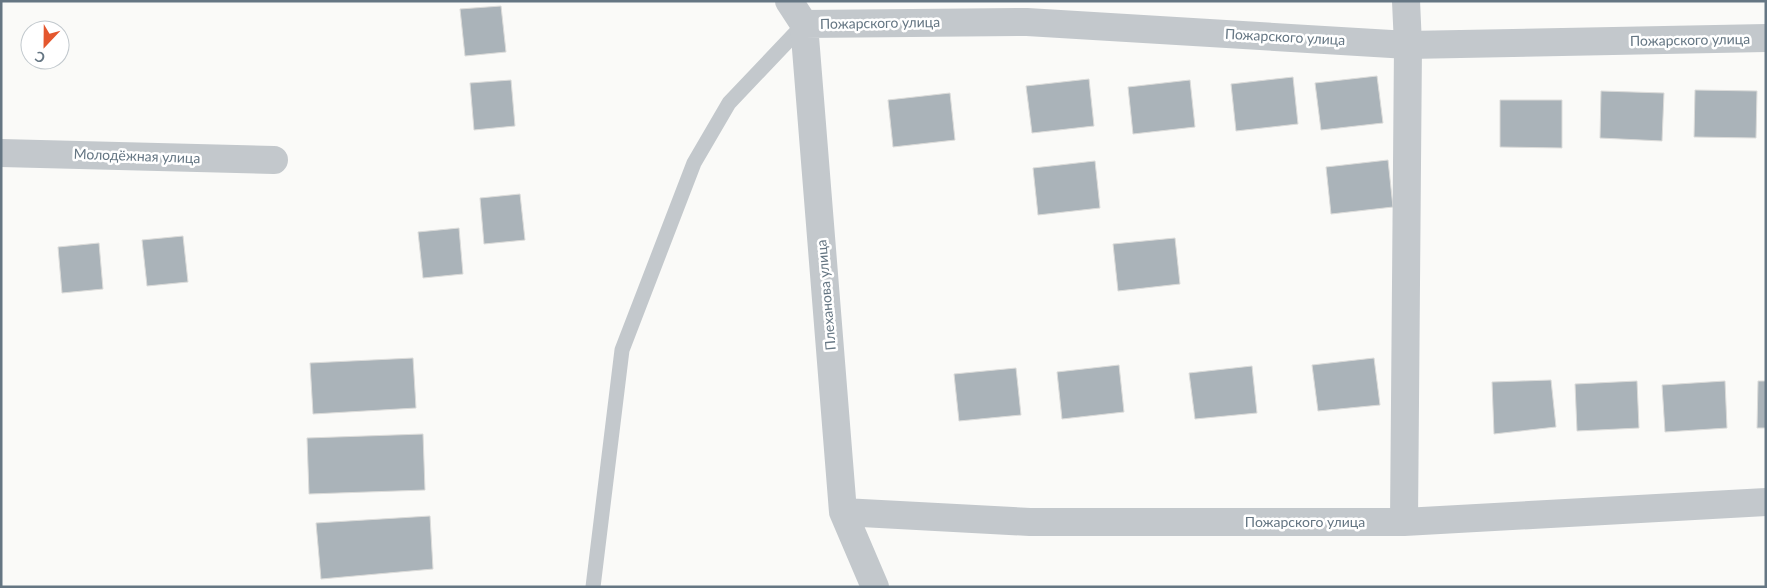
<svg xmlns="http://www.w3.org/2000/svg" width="1767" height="588" viewBox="0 0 1767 588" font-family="Lato,sans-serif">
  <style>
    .building { fill: #aab3b9; stroke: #dcdcda }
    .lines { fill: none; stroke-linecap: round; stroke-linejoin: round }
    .lane { stroke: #c3c8cc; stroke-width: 15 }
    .street { stroke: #c3c8cc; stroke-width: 28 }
    .labels { text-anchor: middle; stroke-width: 5; stroke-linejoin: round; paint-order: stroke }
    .street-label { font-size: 14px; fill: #657683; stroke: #fff }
  </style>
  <rect width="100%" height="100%" fill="#fafaf8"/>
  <path class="building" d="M501,6l5,46 -41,4 -5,-47z
    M1377,76l6,47 -62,7 -6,-47z
    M1293,77l5,47 -62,7 -5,-47z
    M1089,79l5,47 -62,7 -6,-47z
    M511,80l4,46 -41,4 -4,-47z
    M1190,80l5,47 -62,7 -5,-47z
    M1695,90l62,1 -1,47 -62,-1z
    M1601,91l63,2 -2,48 -62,-3z
    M950,93l5,47 -62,7 -5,-47z
    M1500,100h62v48l-62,-1z
    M1388,160l5,47 -62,7 -5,-47z
    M1095,161l5,47 -62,7 -5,-47z
    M520,194l5,46 -41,4 -4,-46z
    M459,228l4,46 -40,4 -5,-46z
    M183,236l5,46 -41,4 -5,-46z
    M1175,238l5,46 -62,7 -5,-47z
    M99,243l4,46 -41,4 -4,-46z
    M413,358l3,50 -103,6 -3,-51z
    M1374,358l6,47 -62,6 -6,-46z
    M1119,365l5,47 -62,7 -5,-47z
    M1252,366l5,47 -62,6 -6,-46z
    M1016,368l5,47 -62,6 -5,-47z
    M1551,380l5,47 -62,7 -2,-52z
    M1637,381l2,47 -62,3 -2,-47z
    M1725,381l2,47 -62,4 -3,-47z
    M1758,381h8v47h-9z
    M423,434l2,56 -116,4 -2,-56z
    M430,516l3,53 -112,10 -5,-56z"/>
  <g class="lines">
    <path class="lane" d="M593,587l29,-237 72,-187 35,-60 75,-79"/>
    <path class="street" d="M789,1l15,23 39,488 32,75
      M804,24l223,-2 381,23 358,-7
      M1,153l273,7
      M843,512l187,10h374l362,-20
      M1404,522l4,-477 -2,-44"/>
  </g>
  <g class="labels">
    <g class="street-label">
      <text transform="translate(880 23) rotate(-1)" y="5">Пожарского улица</text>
      <text transform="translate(1285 37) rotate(3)" y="5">Пожарского улица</text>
      <text transform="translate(1690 40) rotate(-1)" y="5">Пожарского улица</text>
      <text transform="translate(137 156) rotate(2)" y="5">Молодёжная улица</text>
      <text transform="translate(826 295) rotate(-95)" y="5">Плеханова улица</text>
      <text x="1305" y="527">Пожарского улица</text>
    </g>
  </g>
  <rect width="1767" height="588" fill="none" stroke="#657683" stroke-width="5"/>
  <g transform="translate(45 45) rotate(202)"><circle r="24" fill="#ffffff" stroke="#c1c8cd"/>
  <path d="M0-4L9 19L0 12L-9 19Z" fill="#e4572e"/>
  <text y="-8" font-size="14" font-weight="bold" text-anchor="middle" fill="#657683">С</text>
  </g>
</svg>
